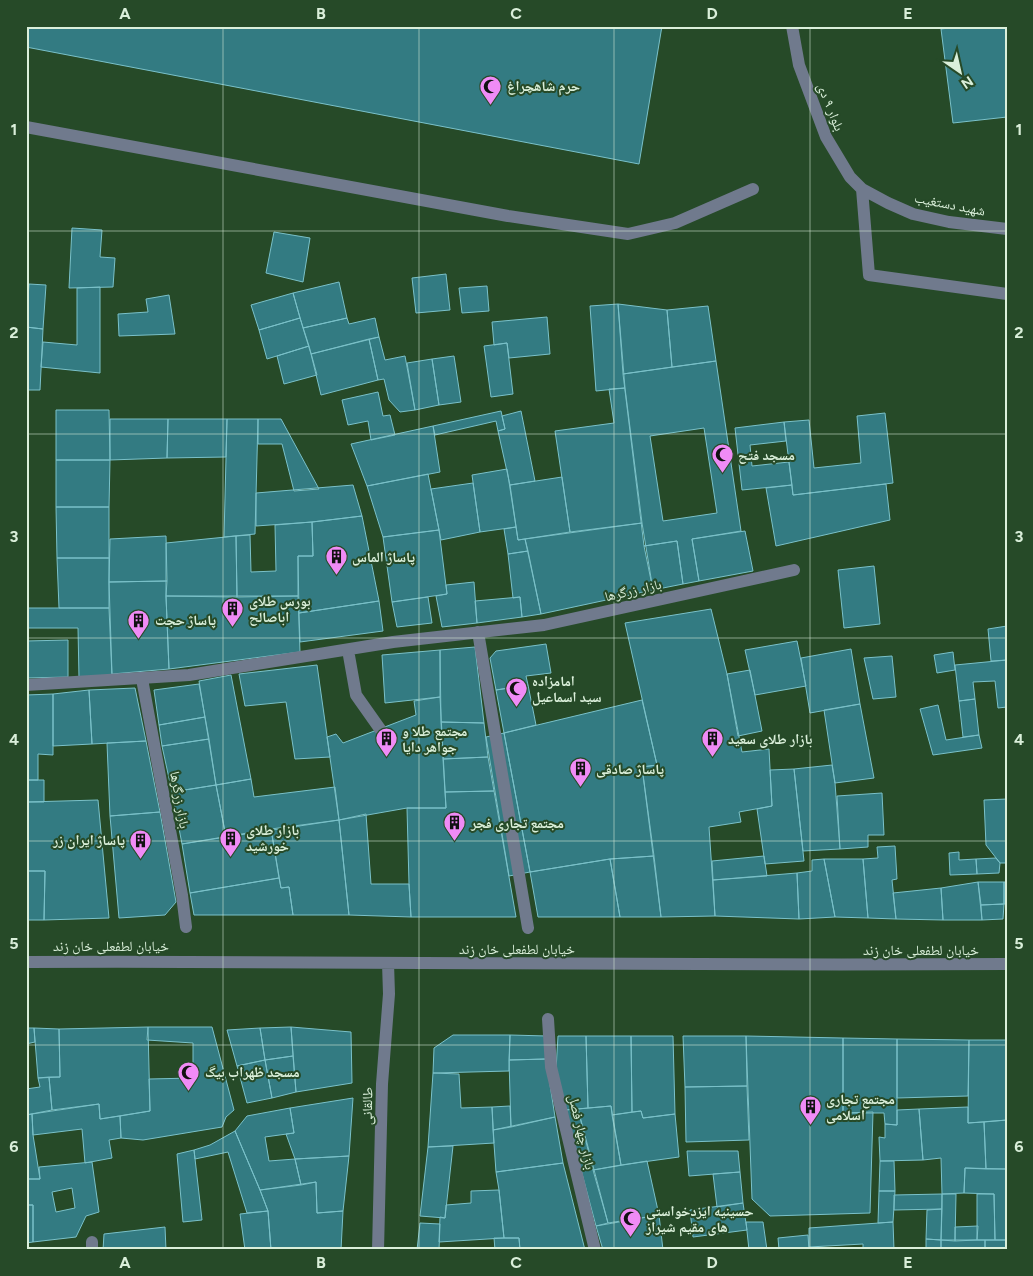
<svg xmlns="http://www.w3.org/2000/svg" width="1033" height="1276" viewBox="0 0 1033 1276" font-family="Figtree,'Noto Naskh Arabic',sans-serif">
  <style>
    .building { fill: #337b82; stroke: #7ac1c9; fill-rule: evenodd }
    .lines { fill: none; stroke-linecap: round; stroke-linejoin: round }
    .minor { stroke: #707a8d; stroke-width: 12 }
    .grid { fill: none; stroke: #daefda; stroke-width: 1; stroke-opacity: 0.55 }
    .labels { text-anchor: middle; stroke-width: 4; stroke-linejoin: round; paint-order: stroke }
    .poi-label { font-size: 14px; font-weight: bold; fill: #daefda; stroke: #264a28; text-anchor: start }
    .street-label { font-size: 14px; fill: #daefda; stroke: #264a28 }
    .neatline { fill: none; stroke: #daefda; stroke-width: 2 }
    .grid-label { font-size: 16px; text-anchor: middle; font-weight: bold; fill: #daefda }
  </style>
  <rect width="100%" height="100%" fill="#264a28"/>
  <path class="building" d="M26,26h636l-23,138 -613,-117z
    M965,26h42v91l-54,6 -12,-94z
    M72,228l30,2 -2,27 15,1 -2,29 -44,1z
    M274,232l36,6 -7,44 -37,-9z
    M446,274l4,36 -34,3 -4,-35z
    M339,282l8,36 -44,10 -10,-35z
    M29,284l17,1 -3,44 -17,-2z
    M487,286l2,25 -27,2 -3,-25z
    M100,287v86l-59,-6 2,-25 34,3v-57z
    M293,293l7,25 -41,12 -8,-25z
    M169,295l6,39 -56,2 -1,-22 30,-2 -2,-13z
    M618,304l49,6 5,57 -49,7z
    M618,304l7,84 -29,3 -6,-85z
    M708,306l8,55 -44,6 -5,-57z
    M547,317l3,37 -41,4 -2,-15 -13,2 -2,-23z
    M300,318l9,28 -42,13 -8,-29z
    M347,318l2,6 26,-6 4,19 -68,17 -8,-26z
    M26,327l17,2 -3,61h-14z
    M379,337l6,23 20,-4 10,54 -15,2 -11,-12 -5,-21 -6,1 -9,-41z
    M369,339l9,41 -57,15 -10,-41z
    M507,343l6,51 -22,3 -7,-51z
    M309,346l8,29 -33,9 -7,-28z
    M454,356l7,46 -22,3 -7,-46z
    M432,359l7,46 -24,5 -8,-47z
    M716,361l25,170 -49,8 7,42 -16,3 -6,-43 -33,5 -21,-172zM704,428l13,85 -54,8 -13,-85z
    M625,388l17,135 -72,9 -15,-101 59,-8 -5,-34z
    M378,392l5,24 7,-1 5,20 -24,5 -3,-19 -20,4 -6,-25z
    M56,410h53l1,50h-54z
    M501,411l4,18 -7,2 -2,-10 -61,14 -2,-9z
    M521,411l14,70 -25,4 -12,-54 7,-2 -3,-13z
    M885,413l8,70 -100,12 -9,-73 25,-2 5,48 47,-5 -4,-47z
    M110,419h58l-1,39 -57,2z
    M168,419h59l-1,38 -59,1z
    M227,419h31l-3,115 -31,3z
    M258,419h23l38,70 -25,2 -12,-47h-24z
    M784,422l2,19 -36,4 2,21 37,-4 3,23 -50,5 -7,-62z
    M433,426l7,46 -73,14 -16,-42z
    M56,460h54l-1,47h-53z
    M507,469l9,58 -36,5 -8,-57z
    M428,474l11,56 -56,7 -16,-51z
    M562,477l8,55 -52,8 -8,-55z
    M473,483l7,49 -39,8 -10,-51z
    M886,484l4,36 -114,26 -10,-58 26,-3 1,10z
    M353,485l9,31 -50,6 -56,4v-33z
    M56,507h53v51h-52z
    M362,516l17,85 -80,12 -1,-57h15l-1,-34z
    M312,522l1,34h-15v40l-61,1 -1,-61 14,-1 1,37 25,-1 -1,-46z
    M642,523l11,67 -112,24 -16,-75z
    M516,527l2,13 7,-1 3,12 -20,3 -4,-25z
    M439,530l8,64 -55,8 -9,-65z
    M745,531l8,40 -54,10 -7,-42z
    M166,536l1,45 -58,1 1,-43z
    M236,536l1,61 -71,-1v-53z
    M677,541l6,43 -30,6 -9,-44z
    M528,551l13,63 -19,3 -2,-20 -7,1 -5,-44z
    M57,558h52v50h-50z
    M874,566l6,58 -36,4 -6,-58z
    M167,581l-1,15 3,73 -57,5 -3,-92z
    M474,582l3,41 -35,4 -6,-31 11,-2 -1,-9z
    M166,596h132l2,56 -131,17z
    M428,597l4,26 -35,4 -5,-25z
    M520,597l2,20 -45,6 -2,-22z
    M379,601l4,30 -83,11 -1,-29z
    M26,608h83l3,69 -33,1 -1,-50h-52z
    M711,609l16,65 15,78 27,-3 3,57 -33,6 2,10 -32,5 6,89 -54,1 -19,-150 15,-2 -32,-142z
    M1007,626v34l-16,1 -3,-32z
    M68,640v37l-42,1v-37z
    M797,641l9,45 -51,9 -10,-45z
    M546,644l5,29 -25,3 2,9 -32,5 -6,-32 6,-7z
    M475,647l9,76 -43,-1 -1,-72z
    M851,649l9,55 -50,9 -9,-55z
    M440,650v47l-55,6 -3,-48z
    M953,652l2,18 -18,3 -3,-18z
    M892,656l4,41 -23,2 -9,-41z
    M1007,660v47l-9,1 -3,-27 -22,1 2,17 -16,2 -4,-36z
    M317,665l13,92 -35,2 -9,-57 -41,4 -6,-32z
    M750,670l12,61 -24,5 -11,-62z
    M231,675l20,104 -35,6 -17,-104z
    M199,684l6,33 -46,8 -5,-35z
    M528,685l8,40 -32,8 -8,-43z
    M135,688l11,53 -54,3 -3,-54z
    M89,690l3,54 -39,2v-52z
    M53,694v61l-15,-1v26h-12v-85z
    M440,697l6,111h-39l-68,12 -12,-83 9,-3 7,9 73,-28 -2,-14z
    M975,699l4,36 -16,2 -4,-36z
    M642,700l15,65 -15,2 12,89 -44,3 -80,13 -26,-139z
    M860,704l14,74 -39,5 -11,-73z
    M938,705l8,35 33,-5 3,13 -49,7 -13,-46z
    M205,717l4,22 -47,7 -3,-21z
    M441,722l43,1 4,34 -45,2z
    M504,733l26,139 -21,4 -23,-139z
    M209,739l7,46 -44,7 -10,-46z
    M146,741l14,71 -50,4 -3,-73z
    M488,757l6,34 -49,1 -2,-33z
    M832,765l3,18 5,66 -37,2 -9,-82z
    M794,769l10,92 -39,3 -8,-55 15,-3 -2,-36z
    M251,779l3,18 81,-10 4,33 -113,17 -10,-52z
    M26,780h18v22h-18z
    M216,785l10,52 -44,7 -10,-52z
    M494,791l22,126h-105l-2,-33 -2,-76h39l-1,-16z
    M882,793l2,42h-16v12l-28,2 -3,-53z
    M1007,799v64h-7l-14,-18 -2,-45z
    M98,800l11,118 -65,2 1,-49h-19v-69z
    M160,812l16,90 -11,13 -46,3 -9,-102z
    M366,814l5,70h38l2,33 -62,-2 -10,-95z
    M339,820l10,95h-56l-4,-28 -8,1 -10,-59z
    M271,829l8,49 -89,15 -8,-49z
    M895,846l2,33 -5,1 4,39 -28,-1 -5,-59 15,-1 -1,-11z
    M959,852v8l17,-1 1,15 -27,1 -1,-22z
    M654,856l7,61h-41l-10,-58z
    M764,856l3,20 -54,4 -1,-19z
    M996,858l4,5 -1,10 -22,1 -1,-15z
    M610,859l10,58h-82l-8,-45z
    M824,859l11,58 -36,2 -2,-46 15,-2v-11z
    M824,859h39l5,59 -33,-1z
    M26,871h19l-1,49h-18z
    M797,873l2,46 -84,-3 -2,-36z
    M279,878l2,10 8,-1 4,28h-99l-4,-22z
    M978,882l4,38h-39l-2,-32z
    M978,882h26v22l-23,1z
    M1004,882h3v22h-3z
    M941,888l2,32 -47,-1 -3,-26z
    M1004,904l-1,15 -21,1 -1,-15z
    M148,1027h64l22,83 -8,7 -4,10 -79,13 -22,-2 -1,-22 30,-5 -1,-32 44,-1v-35l-46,-3z
    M148,1027l2,84 -50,8 -1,-15 -47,6 -3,-33h11l-1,-48z
    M291,1027l60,5 1,51 -56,9z
    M291,1027l2,29 -28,4 -5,-32z
    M26,1028h8l1,14 -9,2z
    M34,1028l25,1 1,48 -22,1z
    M260,1028l5,32 -28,6 -10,-36z
    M453,1035h57l-1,36 -76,2 1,-25z
    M510,1035l37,1 -1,23 -37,1z
    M558,1036h28l2,72 -23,2 -9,-40z
    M586,1036h45l1,76 -20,3 -1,-9 -23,2z
    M631,1036h42l2,78 -32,4 -2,-7 -9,1z
    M683,1036h63l1,50 -62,1z
    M746,1036l97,2v75l30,-1 -3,101 -100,3 -18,-17z
    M843,1038l54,1v86l-12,-1 -1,-11h-41z
    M897,1039l72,1 -1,56 -71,2z
    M969,1040h38v80l-39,3z
    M293,1056l3,36 -24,6 -7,-38z
    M546,1059l9,58 -44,10 -2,-67z
    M265,1060l7,38 -25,5 -10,-37z
    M433,1073l26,1 2,34 31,-1 2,36 -66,4z
    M49,1077l3,33 -26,5v-26l14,-2 -2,-9z
    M747,1086l2,54 -63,2 -1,-55z
    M353,1098l-4,58 -54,3 -9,-25 8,-1 -4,-25z
    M99,1104l1,15 20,-3 1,22 -12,2 3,18 -27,5 -3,-34 -49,6 -1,-21z
    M510,1106l1,21 -18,3 -1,-23z
    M611,1106l10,59 -28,5 -15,-61z
    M968,1107v16l16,-1 2,47 -21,-1 -1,25 -22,1 -1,-36 -18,2 -4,-51z
    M290,1108l4,25 -29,4 4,24 26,-2 6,26 -41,5 -25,-59 12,-15z
    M578,1109l30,114 -12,3 -31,-116z
    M919,1109l4,51 -43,1 -1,-24 6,1v-14l12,1v-15z
    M641,1111l2,7 32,-4 4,43 -58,8 -9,-50z
    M32,1114l1,21 7,44h-14v-64z
    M555,1117l8,46 -67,9 -3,-42z
    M1007,1120v49h-21l-2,-47z
    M235,1131l25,59 8,21 -21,2 -19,-61 -33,7 -1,-9 16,-5z
    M453,1146l-8,72 -25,-2 8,-69z
    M194,1150l8,70 -19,2 -6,-68z
    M687,1151h51l2,21 -51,4z
    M349,1156l-6,55 -26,2 -1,-31 -15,3 -6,-26z
    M647,1161l12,54 -51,8 -15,-53z
    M880,1161h14l1,30h-16z
    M92,1162l7,50 -13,4 -10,21 -43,5v-37h-7v-26h14l-1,-12zM72,1188l3,20 -19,4 -4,-20z
    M563,1163l22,87h-65l-1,-12h-15l-5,-48 -3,-18z
    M965,1168l42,1v71h-12l-1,-46 -30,-1z
    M740,1172l3,31 -26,4 -4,-33z
    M316,1182l1,31 26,-2 -2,39h-70l-3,-39 -8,-21z
    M499,1190l5,48 -65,4 1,-25 5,1 1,-13 25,-2v-12z
    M879,1191h16l-2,31 -15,1z
    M942,1194h14l-1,47 -14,-1z
    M942,1194v15l-48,1v-15z
    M977,1194h17l1,46h-18z
    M743,1203l4,27 -54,7 -3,-27z
    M26,1205h7v37l-7,1z
    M942,1209l-1,31 -15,-1 1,-29z
    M268,1211l3,39h-26l-5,-36z
    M659,1215l4,35h-60l-7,-24z
    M746,1222h17l4,28h-18z
    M893,1222l1,28h-31v-6l-54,3v-19z
    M420,1223l20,1 -1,26h-22z
    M978,1226l-1,14 -22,1v-14z
    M165,1227l1,23h-63l1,-16z
    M808,1235l1,15h-30l-1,-12z
    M494,1238h25l1,12h-25z
    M926,1239l15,1v10h-15z
    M941,1240h44v10h-44z
    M985,1240h22v10h-22z"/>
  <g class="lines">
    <path class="minor" d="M792,26l7,39 27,72 24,40 12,12 26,14 25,11 36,8 58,7
      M26,127l482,89 120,18 47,-11 78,-34
      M862,189l7,86 138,19
      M478,632l50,296
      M348,650l8,45 24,34
      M142,679l40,216 4,32
      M26,685l163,-10 204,-33 151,-17 250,-55
      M26,962c327,-1 654,4 981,2
      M548,1019l3,48 44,183
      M92,1250v-8
      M378,1250l4,-166 7,-90 -1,-31"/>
  </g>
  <path class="grid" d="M223,26v1224M419,26v1224M614,26v1224M810,26v1224M26,231h981M26,434h981M26,638h981M26,841h981M26,1045h981"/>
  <defs>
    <symbol id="mosque-pin" viewBox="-11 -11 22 30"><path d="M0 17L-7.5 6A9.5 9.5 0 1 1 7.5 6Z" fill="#f08bf6" stroke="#264a28"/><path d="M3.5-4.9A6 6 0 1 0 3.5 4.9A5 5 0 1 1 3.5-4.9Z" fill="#111"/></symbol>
    <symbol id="building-pin" viewBox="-11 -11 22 30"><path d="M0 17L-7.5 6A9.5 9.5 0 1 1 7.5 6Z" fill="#f08bf6" stroke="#264a28"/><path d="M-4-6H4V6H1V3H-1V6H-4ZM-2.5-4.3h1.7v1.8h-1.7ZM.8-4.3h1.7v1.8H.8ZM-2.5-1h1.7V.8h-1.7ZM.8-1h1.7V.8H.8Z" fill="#111"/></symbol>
  </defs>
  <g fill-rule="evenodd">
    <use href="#mosque-pin" x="478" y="74" width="25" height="34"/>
    <use href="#mosque-pin" x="710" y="442" width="25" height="34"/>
    <use href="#building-pin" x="324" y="544" width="25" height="34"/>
    <use href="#building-pin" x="220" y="596" width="25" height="34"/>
    <use href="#building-pin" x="126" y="608" width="25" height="34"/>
    <use href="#mosque-pin" x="504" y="676" width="25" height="34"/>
    <use href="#building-pin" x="374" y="726" width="25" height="34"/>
    <use href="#building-pin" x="700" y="726" width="25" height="34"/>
    <use href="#building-pin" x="568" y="756" width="25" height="34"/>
    <use href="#building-pin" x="442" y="810" width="25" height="34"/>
    <use href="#building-pin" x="218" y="826" width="25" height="34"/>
    <use href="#building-pin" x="128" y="828" width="25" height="34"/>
    <use href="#mosque-pin" x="176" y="1060" width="25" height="34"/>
    <use href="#building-pin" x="798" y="1094" width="25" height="34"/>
    <use href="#mosque-pin" x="618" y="1206" width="25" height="34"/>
  </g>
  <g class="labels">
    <g class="poi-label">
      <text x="507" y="91">حرم شاهچراغ</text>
      <text x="738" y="460">مسجد فتح</text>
      <text x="352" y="562">پاساژ الماس</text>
      <text x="249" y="606">بورس طلای<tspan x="249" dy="16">اباصالح</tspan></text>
      <text x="155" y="625">پاساژ حجت</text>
      <text x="532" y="686">امامزاده<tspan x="532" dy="16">سید اسماعیل</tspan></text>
      <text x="402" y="736">مجتمع طلا و<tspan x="402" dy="16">جواهر دایا</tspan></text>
      <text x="728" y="744">بازار طلای سعید</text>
      <text x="596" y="774">پاساژ صادقی</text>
      <text x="471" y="828">مجتمع تجاری فجر</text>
      <text x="246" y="835">بازار طلای<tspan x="246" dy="16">خورشید</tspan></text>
      <text x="125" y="845" text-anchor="end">پاساژ ایران زر</text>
      <text x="205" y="1077">مسجد ظهراب بیگ</text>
      <text x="826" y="1104">مجتمع تجاری<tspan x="826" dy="16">اسلامی</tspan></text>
      <text x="646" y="1216">حسینیه ایزدخواستی<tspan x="646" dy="16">های مقیم شیراز</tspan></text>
    </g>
    <g class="street-label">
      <text transform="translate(831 107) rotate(68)" y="5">بلوار ۹ دی</text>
      <text transform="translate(950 204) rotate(11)" y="5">شهید دستغیب</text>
      <text transform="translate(633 590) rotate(-13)" y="5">بازار زرگرها</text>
      <text transform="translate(180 800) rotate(80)" y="5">بازار زرگرها</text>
      <text x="111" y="951">خیابان لطفعلی خان زند</text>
      <text x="517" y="954">خیابان لطفعلی خان زند</text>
      <text x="921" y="955">خیابان لطفعلی خان زند</text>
      <text transform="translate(367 1106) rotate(-89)" y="5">طالقانی</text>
      <text transform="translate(582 1132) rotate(77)" y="5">بازار چهار فصل</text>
    </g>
  </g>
  <rect width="1033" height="1276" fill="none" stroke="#264a28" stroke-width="55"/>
  <g transform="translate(960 72) rotate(146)" stroke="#264a28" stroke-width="4" paint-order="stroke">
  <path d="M0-4L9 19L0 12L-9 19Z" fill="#daefda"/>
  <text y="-8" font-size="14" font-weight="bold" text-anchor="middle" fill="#daefda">N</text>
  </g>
  <rect x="28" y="28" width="978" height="1220" class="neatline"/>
  <g class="grid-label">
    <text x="125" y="19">A</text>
    <text x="321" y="19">B</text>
    <text x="516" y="19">C</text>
    <text x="712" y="19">D</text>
    <text x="908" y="19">E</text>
    <text x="14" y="135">1</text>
    <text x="1019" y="135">1</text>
    <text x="14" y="338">2</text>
    <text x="1019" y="338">2</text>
    <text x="14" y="542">3</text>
    <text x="1019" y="542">3</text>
    <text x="14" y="745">4</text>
    <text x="1019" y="745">4</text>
    <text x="14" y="949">5</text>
    <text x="1019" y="949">5</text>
    <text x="14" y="1152">6</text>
    <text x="1019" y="1152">6</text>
    <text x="125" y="1268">A</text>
    <text x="321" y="1268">B</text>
    <text x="516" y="1268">C</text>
    <text x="712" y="1268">D</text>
    <text x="908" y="1268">E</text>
  </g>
</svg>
